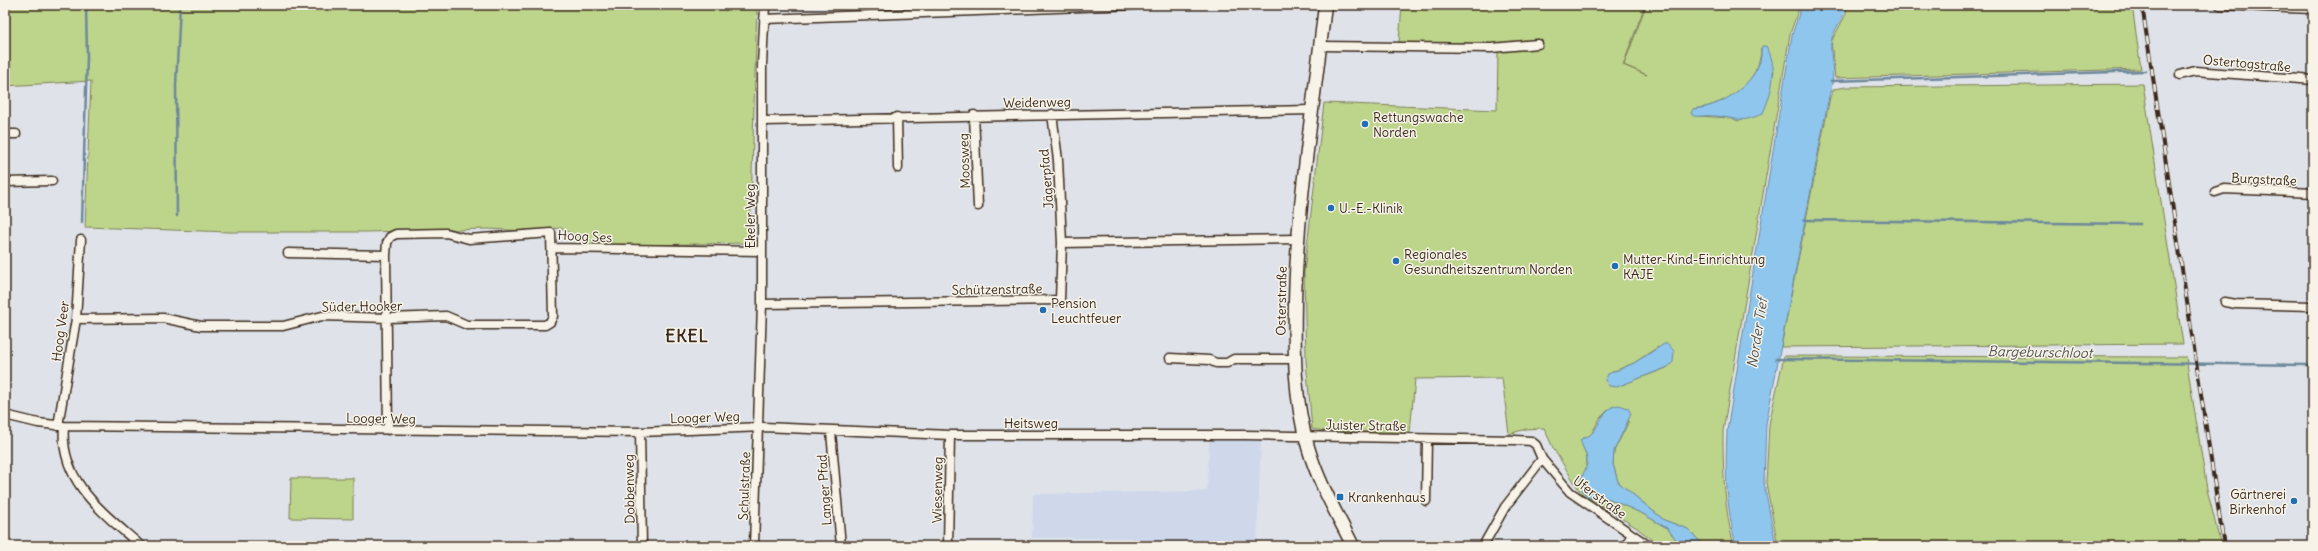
<svg xmlns="http://www.w3.org/2000/svg" width="2318" height="551" viewBox="0 0 2318 551" font-family="Delius,sans-serif">
  <style>
    .built { fill: #ced8ea }
    .green { fill: #bdd48b; stroke: #7c7f54; fill-rule: evenodd }
    .water { fill: #8fc6ed; stroke: #6d889a }
    .lines { fill: none; stroke-linecap: round; stroke-linejoin: round }
    .stream { stroke: #6d889a; stroke-width: 2.5 }
    .street-casing { stroke: #3b2a1e; stroke-width: 11 }
    .secondary-casing { stroke: #3b2a1e; stroke-width: 15 }
    .street { stroke: #f7f3e8; stroke-width: 8 }
    .secondary { stroke: #f7f3e8; stroke-width: 12 }
    .rail-casing { stroke: #3b2a1e; stroke-width: 4 }
    .rail { stroke: #f7f3e8; stroke-width: 2.5; stroke-dasharray: 8; stroke-linecap: butt }
    .poi-dot { fill: #1f6fb2; stroke: #f7f3e8; stroke-width: 1.5 }
    .labels { text-anchor: middle; stroke-width: 3; stroke-linejoin: round; paint-order: stroke }
    .street-label { font-size: 13px; fill: #3b2a1e; stroke: #f7f3e8 }
    .poi-label { font-size: 13px; fill: #3b2a1e; stroke: #f7f3e8; text-anchor: start }
    .water-label { font-size: 14px; font-style: italic; fill: #505152; stroke: #f7f3e8 }
    .district-label { font-size: 17px; font-weight: bold; letter-spacing: 1px; fill: #3b2a1e; stroke: #f7f3e8 }
  </style>
  <rect width="100%" height="100%" fill="#dfe3e9"/>
  <filter id="ink" filterUnits="userSpaceOnUse"><feTurbulence type="fractalNoise" baseFrequency=".025" numOctaves="2"/><feDisplacementMap in="SourceGraphic" scale="8" xChannelSelector="R" yChannelSelector="G"/><feConvolveMatrix kernelMatrix="1 2 1 2 8 2 1 2 1" color-interpolation-filters="sRGB"/></filter>
  <g filter="url(#ink)">
    <path class="built" d="M1209,439l52,2 -4,105h-126v-8h-99l1,-44 174,-3z"/>
    <path class="green" d="M5,5h752l-7,238 -158,3 -31,-18 -35,3 -37,-2 -123,3h-136l-145,-5 6,-146 -86,5z
      M1402,5h243l-22,60 24,10 -23,-10 22,-60h154l-10,29 -67,397c0,39 1,77 11,115h-30l-16,-17 -24,-9 -46,-38 -5,-18 1,-13 15,-30 -16,-15 -13,12 -9,17 -10,5 6,19 -1,6 6,34 13,-2 38,17 24,14 14,18h-22l-22,-18 -56,-35 -28,-45 -9,-20 -18,1 -17,5 -7,-56 -87,1 -5,53h-79l-19,-3 -6,-68 -2,-89 20,-169 173,7 1,-58 -99,-10zM1761,48l13,23 -8,34 -28,16 -6,-3 -35,-2 -4,-7c32,-3 68,-26 68,-61zM1658,347l10,20 -4,2 -40,15 -12,-12 22,-9z
      M1847,5h285l9,64 -306,9 -4,-36 15,-28z
      M2143,84l40,260 -402,3 49,-250 4,-8 12,-2z
      M1784,356l402,1 21,132 14,57h-443l-12,-63 3,-59z
      M291,478h62v41l-63,-1z"/>
    <path class="water" d="M1802,5h44c-1,14 -14,25 -15,38 -1,22 6,30 -2,53l-63,328 -2,59 12,63h-40c-10,-41 -11,-73 -9,-115l65,-396z
      M1762,46h4c13,21 6,46 -3,67 -20,11 -27,5 -48,3 -8,-1 -15,1 -22,0l-2,-3 2,-4c27,-2 58,-21 67,-48 2,-5 0,-10 2,-15z
      M1664,344h4l6,7 -1,11 -5,5 -51,20 -8,-1 -4,-6 3,-6 26,-11z
      M1619,405l9,3 3,6 -17,37 -1,13 5,18 46,38 24,9 16,17h-23l-14,-18 -24,-14 -38,-17 -13,2c-24,-14 -3,-26 -5,-40 -1,-6 -5,-13 -7,-19 4,-3 9,-3 11,-6 11,-10 11,-27 28,-29z"/>
    <g class="lines">
      <path class="stream" d="M1831,81l315,-10
        M177,216l-1,-131 4,-80
        M1804,220l336,4
        M82,222l5,-165 -1,-52
        M1776,359l537,6"/>
      <defs>
        <path id="street" d="M2220,5l93,4
          M764,19l370,-14
          M1321,46l170,2 47,-4
          M2180,75l15,-4 118,9
          M1052,114l6,46 4,83
          M974,115l4,91
          M897,117l1,51
          M763,121l549,-11
          M5,134h11
          M5,182l47,-1
          M2215,192l9,-3 89,4
          M552,248l210,3
          M288,253l98,2
          M2225,302l11,2 77,2
          M762,304l298,-4 2,-57 235,-4
          M76,319l87,-1 38,8h82l39,-10 66,2 58,-2 21,9h78l5,-3 3,-6 -2,-83 -82,6 -23,-6 -50,1 -6,3 -3,6 -1,12 2,175
          M1170,358l39,2 7,3h11l7,-4h60
          M5,415l33,8 26,3 576,6 123,-5 187,8h294l271,5 16,1 5,4 6,14 28,33 79,54
          M58,426l18,-107 5,-79
          M64,426c-5,56 40,87 77,120
          M640,432l2,114
          M831,432l10,114
          M1426,501l1,-62
          M754,546l8,-242v-239l3,-60
          M948,546l2,-111
          M1483,546l22,-39 37,-48
          M1625,546l7,-11"/>
        <path id="secondary" d="M1325,5c-11,99 -28,198 -30,298 -1,49 -1,97 13,144 10,35 29,67 45,99"/>
      </defs>
      <use href="#street" class="street-casing"/>
      <use href="#secondary" class="secondary-casing"/>
      <use href="#street" class="street"/>
      <use href="#secondary" class="secondary"/>
      <defs>
        <path id="rail" d="M2142,5l82,541"/>
      </defs>
      <use href="#rail" class="rail-casing"/>
      <use href="#rail" class="rail"/>
    </g>
  </g>
  <g class="poi-dot">
    <circle cx="1365" cy="124" r="4"/>
    <circle cx="1331" cy="208" r="4"/>
    <circle cx="1396" cy="261" r="4"/>
    <circle cx="1615" cy="266" r="4"/>
    <circle cx="1043" cy="310" r="4"/>
    <rect x="1336" y="493" width="8" height="8" rx="2"/>
    <circle cx="2294" cy="501" r="4"/>
  </g>
  <g class="labels">
    <g class="street-label">
      <text transform="translate(2247 63) rotate(5)" y="5">Ostertogstraße</text>
      <text transform="translate(1037 102) rotate(-1)" y="5">Weidenweg</text>
      <text transform="translate(964 161) rotate(-92)" y="5">Moosweg</text>
      <text transform="translate(1046 179) rotate(-95)" y="5">Jägerpfad</text>
      <text transform="translate(2264 179) rotate(3)" y="5">Burgstraße</text>
      <text transform="translate(750 216) rotate(-90)" y="5">Ekeler Weg</text>
      <text transform="translate(585 236) rotate(3)" y="5">Hoog Ses</text>
      <text transform="translate(997 289) rotate(-1)" y="5">Schützenstraße</text>
      <text transform="translate(1281 301) rotate(-89)" y="5">Osterstraße</text>
      <text transform="translate(362 306) rotate(-1)" y="5">Süder Hooker</text>
      <text transform="translate(60 331) rotate(-82)" y="5">Hoog Veer</text>
      <text transform="translate(705 417) rotate(-2)" y="5">Looger Weg</text>
      <text transform="translate(381 418) rotate(1)" y="5">Looger Weg</text>
      <text x="1031" y="428">Heitsweg</text>
      <text transform="translate(1366 425) rotate(1)" y="5">Juister Straße</text>
      <text transform="translate(744 486) rotate(-88)" y="5">Schulstraße</text>
      <text transform="translate(629 489) rotate(-91)" y="5">Dobbenweg</text>
      <text transform="translate(824 490) rotate(-94)" y="5">Langer Pfad</text>
      <text transform="translate(937 490) rotate(-89)" y="5">Wiesenweg</text>
      <text transform="translate(1600 497) rotate(36)" y="5">Uferstraße</text>
    </g>
    <g class="poi-label">
      <text x="1373" y="122">Rettungswache<tspan x="1373" dy="15">Norden</tspan></text>
      <text x="1339" y="213">U.-E.-Klinik</text>
      <text x="1404" y="259">Regionales<tspan x="1404" dy="15">Gesundheitszentrum Norden</tspan></text>
      <text x="1623" y="264">Mutter-Kind-Einrichtung<tspan x="1623" dy="15">KAJE</tspan></text>
      <text x="1051" y="308">Pension<tspan x="1051" dy="15">Leuchtfeuer</tspan></text>
      <text x="2286" y="499" text-anchor="end">Gärtnerei<tspan x="2286" dy="15">Birkenhof</tspan></text>
      <text x="1348" y="502">Krankenhaus</text>
    </g>
    <g class="water-label">
      <text transform="translate(1757 333) rotate(-81)" y="5">Norder Tief</text>
      <text transform="translate(2040 352) rotate(1)" y="5">Bargeburschloot</text>
    </g>
    <g class="district-label">
      <text x="687" y="342">EKEL</text>
    </g>
  </g>
  <rect width="2318" height="551" fill="none" stroke="#f7f3e8" stroke-width="20"/>
  <rect x="10" y="10" width="2298" height="531" fill="none" stroke="#3b2a1e" stroke-width="1.5" filter="url(#ink)"/>
</svg>
